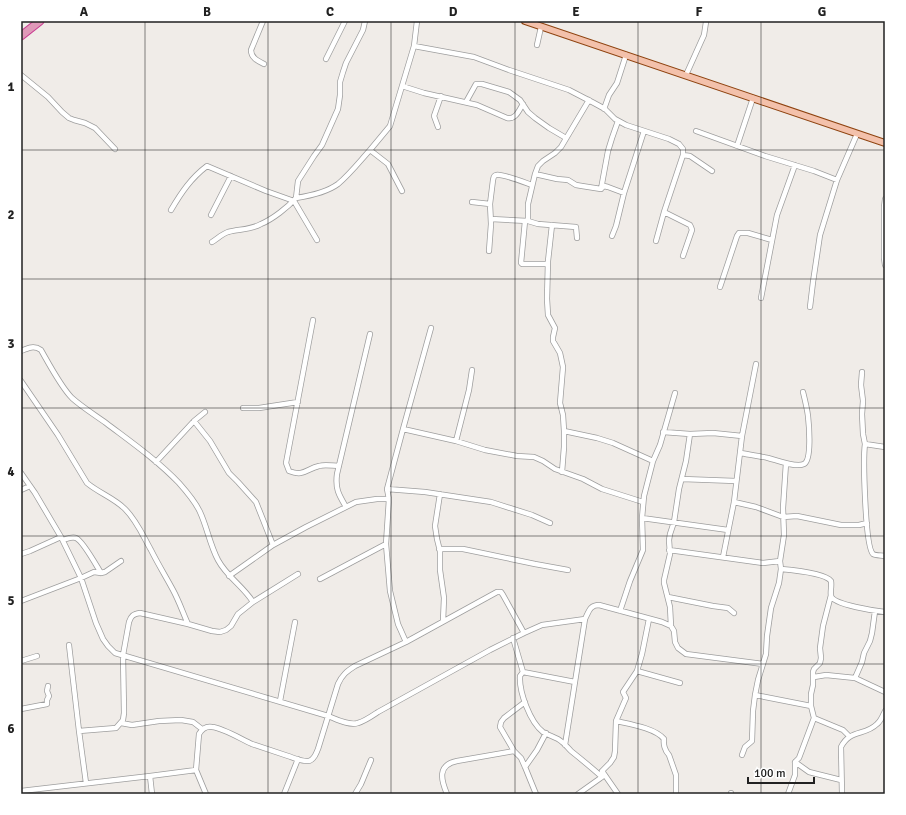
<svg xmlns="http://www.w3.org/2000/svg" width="906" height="815" viewBox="0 0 906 815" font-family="Signika,sans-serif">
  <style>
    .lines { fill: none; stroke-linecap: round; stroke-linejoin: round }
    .minor-casing { stroke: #9e9e9e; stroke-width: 6 }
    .major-casing { stroke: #8e4310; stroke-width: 8 }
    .highway-casing { stroke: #c93a91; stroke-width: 9 }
    .minor { stroke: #fff; stroke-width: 4.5 }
    .major { stroke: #f3c1ab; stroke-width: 6 }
    .highway { stroke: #df99b8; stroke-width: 7 }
    .grid { fill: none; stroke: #212121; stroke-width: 1; stroke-opacity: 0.55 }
    .neatline { fill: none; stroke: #212121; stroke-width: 1.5 }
    .grid-label { font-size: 13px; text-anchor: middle; font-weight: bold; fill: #212121 }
  </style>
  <rect width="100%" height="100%" fill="#f0ece8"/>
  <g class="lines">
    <defs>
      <path id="minor" d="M263,21l-12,29c0,8 7,11 13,14
        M537,45l4,-18
        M414,46l60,11 35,13 60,20 25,13 11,6 10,10 11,6 43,14 10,5 4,5v6l-19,57 -8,29
        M326,59l19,-38
        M21,75l27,22 14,15 7,6 5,2 11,3 10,5 20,21
        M686,75l18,-40 2,-13
        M402,86l22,7 53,12 30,13c9,2 12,-8 16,-14
        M466,102l10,-18h6l27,8 11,8 8,12 7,6 14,10 17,10
        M604,109l5,-14 8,-12 9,-28
        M618,121l-6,17 -4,13 -7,38 3,-3 4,1 16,6
        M438,127l-4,-11 7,-20
        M696,131l69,25 49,15 23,9
        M737,146l16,-48
        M683,155l7,1 22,15
        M535,174l22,5 11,1 8,5 6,1 19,3
        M402,191l-14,-27 -18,-14 20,-24 24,-80 3,-25
        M296,198c13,-2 31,-6 42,-14 12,-10 22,-23 32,-34
        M885,199l-1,8v51l1,7
        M472,202l18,2
        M171,210c10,-17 20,-32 36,-44l59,25 28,10 23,39
        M664,212l26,13 1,2 1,3 -9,26
        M211,215l20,-39
        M491,219l37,2 10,3 38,3 1,11
        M525,221l-4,42 1,1h26
        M528,221v-17l7,-30 3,-8 5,-5 12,-8 6,-6 28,-47
        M552,225l-4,36 -1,38 1,16 7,13 -2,9v4l7,12 3,14 -3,36 3,12 1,16v16l-2,25
        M612,236l4,-10 8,-33 20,-62
        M212,242c5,-3 10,-8 16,-10 11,-3 23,-2 33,-8 12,-5 27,-17 35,-26l2,-17 16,-25 8,-11 16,-36 2,-14v-13l3,-10 3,-9 17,-33 2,-9
        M489,251l2,-27 -1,-20 3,-24c1,-3 0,-4 3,-5 5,-2 30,8 36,10
        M720,287l17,-51 2,-3h9l24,7
        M761,298l16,-83 18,-50
        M810,307l3,-25 7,-47 17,-55 20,-46
        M313,320l-27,143 3,8c15,6 17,-2 30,-5 6,-2 14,0 20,0
        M21,351c7,-3 13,-6 20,-1 8,14 20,37 31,48 10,9 23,17 34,25 25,19 51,37 73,60 8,9 16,18 21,29 7,15 10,33 18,48 9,17 25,26 35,42
        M862,372l-1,13 2,16 -1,13 1,20 2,10c-2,14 0,103 8,110 3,2 9,1 12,2
        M21,381l37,54 29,48c12,10 27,15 38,26 12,12 18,27 26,41 7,14 15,27 22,40 6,11 10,23 15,34
        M243,408h16l39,-6
        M194,421l16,20 19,32 9,9 18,20 17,43
        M403,429l53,12 29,9 32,6 17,1 9,4 12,8 28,10 19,10 41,13
        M564,431l33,7 16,5 40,18
        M663,432l27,2 23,-1 29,3
        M456,441l13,-51 3,-20
        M865,444l20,3
        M741,453c9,2 18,3 27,5 8,2 28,10 36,6 8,-4 5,-39 4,-48 -1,-8 -3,-16 -5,-24
        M156,462l38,-41 11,-9
        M786,463l-3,45 1,27 -4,26 1,8 -2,14 -8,25 -4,28 -1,18 -8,26 -3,15 56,11
        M21,473l14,20 26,44 20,41 15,45 7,16 5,7 7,7 213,63c8,3 21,10 30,7 7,-2 14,-7 20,-11l112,-62 34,-17 18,-8 43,-6
        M682,479l54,2
        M387,489l38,3 66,10 41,13 18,8
        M21,490l9,-4
        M440,494l-5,32 2,13 3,12v19l4,28 -1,23
        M734,502l22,5 27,10 14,-1 44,9h18l8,-2
        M346,507c-7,-12 -11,-18 -9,-33l33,-140
        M642,518l86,12
        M63,540c4,-1 9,-4 13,-2 7,3 20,27 25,35
        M439,549h24l72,15 33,6
        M669,550l94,13 17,-2
        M21,554l9,-3 31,-14
        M723,557l11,-55 8,-66 14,-72
        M781,569c11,1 44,4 50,12 1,5 -1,11 0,15 3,9 45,15 54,16
        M229,576l44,-31 33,-18 50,-25 21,-3h12
        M320,579l66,-35
        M668,597l45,9 15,2 6,5
        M21,601l60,-23 13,-6 7,1 4,-1 16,-11
        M620,611l10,-30 13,-31 -1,-32 2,-22 9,-35 7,-16 15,-52
        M671,626l-1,-19 -6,-24v-3l6,-26 -1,-14 1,-6 4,-12 5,-33 7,-28 4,-27
        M513,638l10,34
        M406,642l-8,-18 -8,-33 -4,-47 3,-45 -2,-10 16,-60 28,-101
        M69,645l10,86 7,52
        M21,661l16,-5
        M637,671l43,12
        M523,672l-3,4c-1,16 10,46 23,56 6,4 14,5 19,10 3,2 6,6 9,9 10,8 21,17 31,26
        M523,672l52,10
        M814,677l12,-2 29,3 30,14
        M855,678l7,-16 2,-9 6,-12 2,-8 3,-22
        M280,701l15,-79
        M525,702l-21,16 -3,4 -1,5 14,24 7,7 4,9 11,27
        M21,709l26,-5v-4l2,-4 -2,-5 1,-5
        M814,718l29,12 6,6
        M616,721c13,3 39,7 48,18 -1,5 1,12 5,16l7,20v19
        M121,723l11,2 27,-4 22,-1 12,2 9,7
        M79,731l37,-3 7,-8 1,-7 -1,-58 6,-33c2,-6 4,-8 11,-9l48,11 24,7 8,1 6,-2 5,-4 7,-12 15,-12 45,-28
        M565,745l20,-126c4,-8 5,-14 14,-14l63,17 9,4 3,5 1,11 3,6 8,6 77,10
        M742,755l3,-8 7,-6 1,-30 2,-16
        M795,762l14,10 32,8
        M525,767l12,-17 9,-17
        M602,771l16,23
        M150,776l2,18
        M21,791l129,-15 46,-6
        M206,794l-10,-24 3,-36c3,-5 7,-8 13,-7 11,1 29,12 40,17 12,4 24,8 36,12 6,2 14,6 21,5 6,-2 7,-8 9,-12l20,-65c4,-9 9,-13 17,-18l51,-24 91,-50h4l2,3 21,38
        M284,794l14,-35
        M355,794l6,-10 10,-24
        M447,794c-6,-14 -10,-29 10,-33l57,-10
        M578,794l24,-17v-6l8,-8 4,-6 1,-6 1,-30 10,-23 -3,-6 14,-21 5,-17 7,-35
        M731,794v-1
        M788,794l7,-19v-13l4,-4 15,-40 -3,-12v-12l2,-9v-13l1,-3 6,-6 1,-5 -1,-10 3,-22 8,-31
        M842,794l-1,-47c9,-18 24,-11 36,-23 4,-3 6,-9 8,-13"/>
      <path id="major" d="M525,21l360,122"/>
      <path id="highway" d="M21,36l19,-15"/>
    </defs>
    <use href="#minor" class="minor-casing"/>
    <use href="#major" class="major-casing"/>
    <use href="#highway" class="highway-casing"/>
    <use href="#minor" class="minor"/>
    <use href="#major" class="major"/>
    <use href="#highway" class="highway"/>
  </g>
  <path class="grid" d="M145,21v773M268,21v773M391,21v773M515,21v773M638,21v773M761,21v773M21,150h864M21,279h864M21,408h864M21,536h864M21,664h864"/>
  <rect width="906" height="815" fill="none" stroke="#ffffff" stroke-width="44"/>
  <path d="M748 777v6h66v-6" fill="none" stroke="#212121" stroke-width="2"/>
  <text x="754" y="777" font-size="12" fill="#212121" stroke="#ffffff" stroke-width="3" paint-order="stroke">100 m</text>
  <rect x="22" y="22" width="862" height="771" class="neatline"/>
  <g class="grid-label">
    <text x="84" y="16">A</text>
    <text x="207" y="16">B</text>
    <text x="330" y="16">C</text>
    <text x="453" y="16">D</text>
    <text x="576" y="16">E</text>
    <text x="699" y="16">F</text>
    <text x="822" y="16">G</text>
    <text x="11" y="91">1</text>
    <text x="11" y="219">2</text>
    <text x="11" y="348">3</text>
    <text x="11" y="476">4</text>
    <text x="11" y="605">5</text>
    <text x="11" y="733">6</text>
  </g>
</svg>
